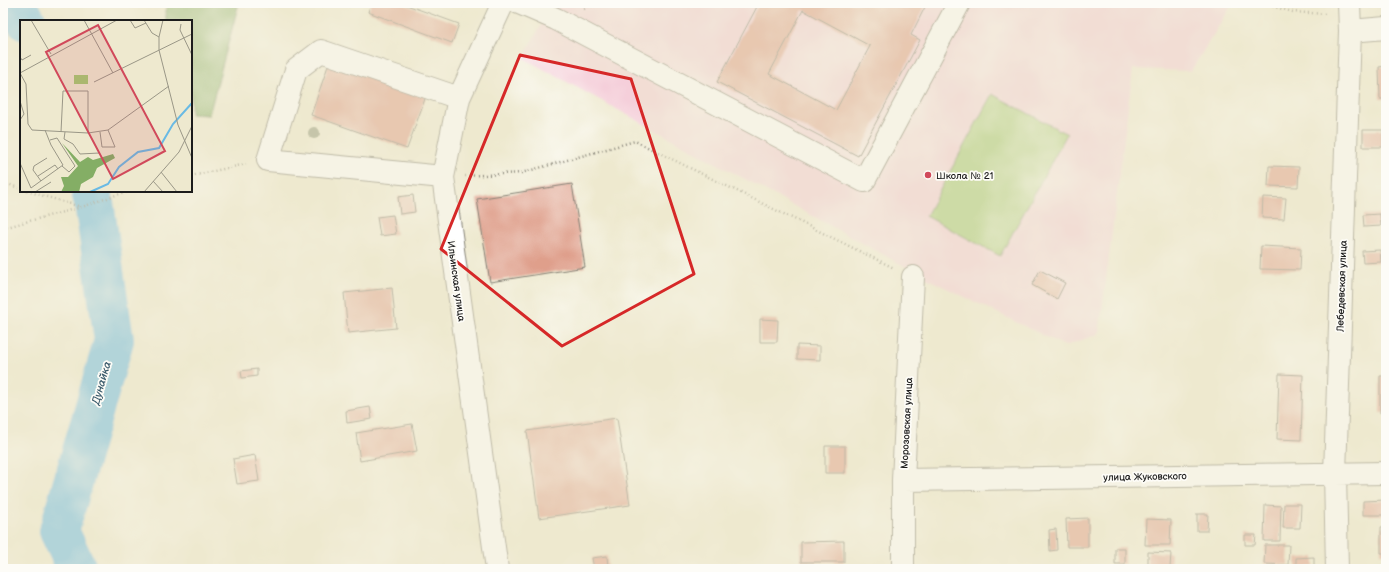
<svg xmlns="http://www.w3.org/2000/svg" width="1389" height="572" viewBox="0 0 1389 572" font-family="'Balsamiq Sans',sans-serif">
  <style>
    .built { fill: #f5cfda }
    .green { fill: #a5ca73; stroke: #607348 }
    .forest { fill: #84ae65; stroke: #506540 }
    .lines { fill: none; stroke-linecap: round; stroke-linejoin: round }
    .river { stroke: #69bae4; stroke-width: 40 }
    .building { fill: #df9f8b; fill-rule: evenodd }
    .minor-casing { stroke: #858276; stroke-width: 24 }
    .path { stroke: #858276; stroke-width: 2.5; stroke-dasharray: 1 3; stroke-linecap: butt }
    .minor { stroke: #fff; stroke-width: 22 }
    .tree { fill: #959a7d }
    .marked { fill: none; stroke: #d62828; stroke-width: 3; stroke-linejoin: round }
    .poi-dot { fill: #d1495b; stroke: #fdfcf7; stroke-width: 1.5 }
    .labels { text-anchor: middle; stroke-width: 3.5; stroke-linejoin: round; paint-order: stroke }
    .poi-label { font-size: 10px; fill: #1c1c1c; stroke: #fdfcf7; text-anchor: start }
    .street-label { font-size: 10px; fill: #1c1c1c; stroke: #fdfcf7 }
    .water-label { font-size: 11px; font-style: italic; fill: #3b5b6c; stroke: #fdfcf7 }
    .inset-river { fill: none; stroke: #69bae4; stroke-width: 2 }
    .inset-road { fill: none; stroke: #9a9787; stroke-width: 1 }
    .view { fill: #d1495b; fill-opacity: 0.15; stroke: #d1495b; stroke-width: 2 }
    .inset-edge { fill: none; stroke: #1c1c1c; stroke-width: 2 }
  </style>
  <rect width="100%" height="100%" fill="#fdfcf7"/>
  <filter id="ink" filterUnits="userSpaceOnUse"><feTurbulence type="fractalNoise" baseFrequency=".025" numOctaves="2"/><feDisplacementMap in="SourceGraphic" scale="8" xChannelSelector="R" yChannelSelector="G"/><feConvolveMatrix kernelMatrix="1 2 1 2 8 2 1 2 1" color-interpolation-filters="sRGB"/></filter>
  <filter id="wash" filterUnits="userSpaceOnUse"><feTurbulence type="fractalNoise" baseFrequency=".012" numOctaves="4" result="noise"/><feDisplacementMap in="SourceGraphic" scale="16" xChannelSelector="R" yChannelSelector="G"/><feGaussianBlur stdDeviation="0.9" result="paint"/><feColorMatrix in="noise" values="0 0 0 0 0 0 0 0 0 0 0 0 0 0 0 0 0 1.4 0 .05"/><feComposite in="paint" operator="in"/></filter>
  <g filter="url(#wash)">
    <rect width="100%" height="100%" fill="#eee9cf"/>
    <path class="built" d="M553,3h680l-42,68 -58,-2 -34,265 -34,12 -139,-68 -403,-220z"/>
    <path class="green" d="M992,94l75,40 -67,122 -74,-40z"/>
    <path class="forest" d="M166,3h73l-30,112 -18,-1v-93h-25z"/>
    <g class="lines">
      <path class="river" d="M16,3l10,18
        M77,569l-18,-38 55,-191 -20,-137 -3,-12"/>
    </g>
    <g id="blocks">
      <path class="building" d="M371,3h30l58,21 -7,19 -84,-31z
        M759,3h168l-16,32 9,5 -62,116 -141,-74zM803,10l67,36 -34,64 -67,-36z
        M329,63l97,33 -19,53 -96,-34z
        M1386,66v33h-6l-1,-32z
        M1363,130h20v17h-20z
        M1269,166l30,1 -1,20 -30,-1z
        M572,184l13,83 -95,15 -13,-83z
        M413,195l2,17 -15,2 -2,-17z
        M1263,197l23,1 -2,21 -22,-1z
        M1380,214l1,12 -17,1 -1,-12z
        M393,215l3,19 -16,2 -3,-19z
        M1261,246l40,2 -1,22 -40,-1z
        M1380,250l1,12 -18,1 -1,-12z
        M1040,270l25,13 -8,16 -25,-14z
        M392,288l4,40 -48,5 -4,-40z
        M760,319l18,1 -1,22h-17z
        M797,345l23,1v14l-23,-1z
        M257,369v7l-15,2 -1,-7z
        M1279,374l24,1 -2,65 -24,-1z
        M1380,376h6v37h-6z
        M370,407l2,12 -25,4 -1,-12z
        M617,418l13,87 -91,13 -12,-87z
        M412,424l5,27 -57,10 -4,-28z
        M825,446h20v27h-20z
        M255,455l4,26 -22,3 -4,-25z
        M1386,500l-1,15h-22v-14z
        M1284,504h17l-1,24h-17z
        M1265,505l16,1 -1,35h-16z
        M1197,514h11l-1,17h-10z
        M1088,518v29h-21l-1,-28z
        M1146,519l25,1 -1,25h-25z
        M1386,526v27h-5v-26z
        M1056,529l1,21 -7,1 -1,-21z
        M1245,535h11l-1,10h-10z
        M844,541v21h-43v-20z
        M1265,545h24l-1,20 -24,-1z
        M1115,548h10v16h-10z
        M1148,552l23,1 -1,15 -22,-1z
        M607,556l1,11 -14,2 -2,-11z
        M1314,557v10l-18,1v-10z"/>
    </g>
  </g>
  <g filter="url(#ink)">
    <use href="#blocks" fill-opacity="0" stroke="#858276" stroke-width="1"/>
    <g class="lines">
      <defs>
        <path id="minor" d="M519,3l37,16 308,162 95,-178
          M1350,31l36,-3
          M443,177l-175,-17 28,-90 25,-19 138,47
          M903,480l483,-7
          M497,569l-54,-392 16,-79 44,-95
          M903,569v-89l10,-203
          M1337,569l-2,-96 15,-442 -1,-28"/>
      </defs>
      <use href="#minor" class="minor-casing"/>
      <path class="path" d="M1233,3l31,1 29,8 34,2
        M584,9l16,-6
        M191,176l55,-12
        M465,176l56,-3 114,-32 259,127
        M3,182l18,7
        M27,191l54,16
        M3,228l79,-21 34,-12 16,-4"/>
      <use href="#minor" class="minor"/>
    </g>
    <circle class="tree" cx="314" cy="133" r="6"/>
  </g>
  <path d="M0 0H1389V572H0ZM520,55l111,24 63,195 -132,72 -121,-97z" fill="#eee9cf" fill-opacity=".55" fill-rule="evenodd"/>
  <path class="marked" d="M520,55l111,24 63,195 -132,72 -121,-97z"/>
  <circle class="poi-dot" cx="928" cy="175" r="4"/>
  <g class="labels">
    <g class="poi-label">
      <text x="936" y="179">Школа № 21</text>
    </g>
    <g class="street-label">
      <text transform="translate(457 281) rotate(82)" y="4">Ильинская улица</text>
      <text transform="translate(1341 286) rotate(-88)" y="4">Лебедевская улица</text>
      <text transform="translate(906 423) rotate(-87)" y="4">Морозовская улица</text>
      <text transform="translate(1145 476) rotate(-1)" y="4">улица Жуковского</text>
    </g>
    <g class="water-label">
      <text transform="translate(101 383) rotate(-74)" y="4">Дунайка</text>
    </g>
  </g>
  <g transform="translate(20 20)">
    <rect width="172" height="172" fill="#eee9cf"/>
    <path d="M54,55h14v9h-14z" fill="#a5ca73"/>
    <path d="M42,123l18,19 8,-5 5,3 20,-6 2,4 -18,10 -4,9 -12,7 -2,8h-18l3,-6 -3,-9h7l10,-11z" fill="#84ae65"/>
    <path class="inset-river" d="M70,172l18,-8 11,-17 19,-15 21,-4 14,-24 19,-21"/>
    <path class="inset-road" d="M11,0l20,34M64,0l29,53M110,0l5,8 11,-5M124,0l8,13 7,4M143,0l-4,17v13l19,75 14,33M161,4l-1,6 12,25M0,37l2,3 9,-5M0,53l6,11 2,40 4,6 56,3 20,-3 61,-44M0,53l97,-53M74,62l98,-48M0,81l4,13 -4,6M41,112l2,-41h25v42M45,112l-1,7 9,5 7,10 19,-1M80,112l2,15h13l-7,-17M30,120l7,-2 18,28 -6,6 -7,-6M0,143l11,25 32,-23 -12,-20 -6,-15M141,152l16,20M18,156l17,-11 3,4M21,161l-8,-11 1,-4 13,-8M133,161l10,11M15,172l16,-10M124,172l35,-40 13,-26"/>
    <path class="view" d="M78,5l67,126 -52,28 -67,-127z"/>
    <rect width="172" height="172" class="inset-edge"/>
  </g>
  <rect width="1389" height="572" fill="none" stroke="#fdfcf7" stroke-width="16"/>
</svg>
